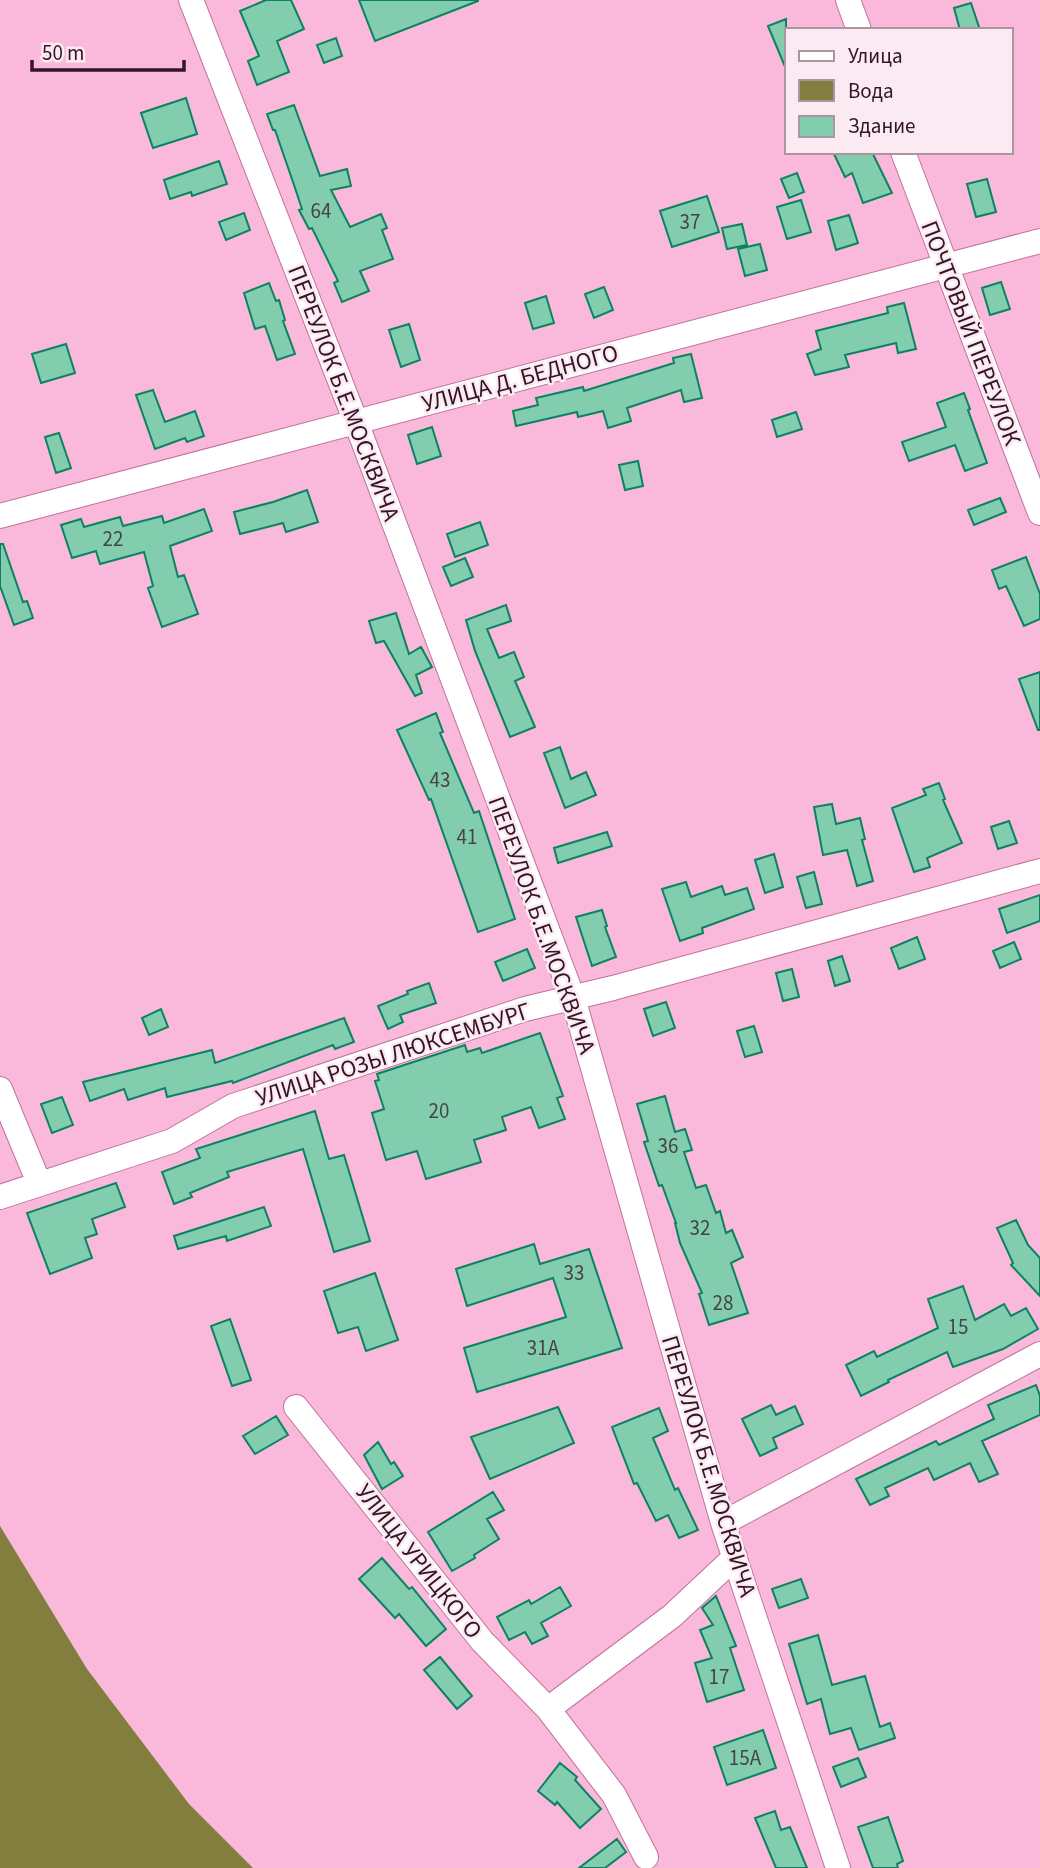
<svg xmlns="http://www.w3.org/2000/svg" width="1040" height="1868" viewBox="0 0 1040 1868" font-family="'Source Sans 3',sans-serif">
  <style>
    .water { fill: #827f3e }
    .building { fill: #81cdae; stroke: #0b8362; stroke-width: 2 }
    .lines { fill: none; stroke-linecap: round; stroke-linejoin: round }
    .street-casing { stroke: #bf739c; stroke-width: 26 }
    .street { stroke: #fff; stroke-width: 24 }
    .labels { text-anchor: middle; stroke-width: 5; stroke-linejoin: round; paint-order: stroke }
    .number-label { font-size: 21px; fill: #474348 }
    .street-label { font-size: 24px; fill: #341526; stroke: #fbeaf2 }
  </style>
  <rect width="100%" height="100%" fill="#fab8da"/>
  <path class="water" d="M0,1526l87,143 102,135 64,64h-253z"/>
  <path class="building" d="M266,0h25l13,29 -27,12 12,31 -32,13 -9,-24 11,-5 -19,-45z
    M359,0h119v1l-103,40z
    M971,3l9,27h-20l-6,-22z
    M786,19v50l-18,-43z
    M336,38l6,18 -18,7 -7,-18z
    M186,98l11,36 -44,14 -12,-35z
    M294,105l26,71 27,-7 4,17 -20,4 19,37 31,-13 6,14 -5,2 11,29 -33,12 9,20 -27,11 -8,-19 4,-2 -26,-53 -3,1 -10,-19 3,-1 -9,-27 -18,-52h-2l-6,-16z
    M833,152h39l20,41 -29,10 -11,-30 -7,4z
    M219,161l8,23 -35,12 -1,-4 -21,7 -6,-19z
    M797,173l7,19 -15,6 -8,-19z
    M987,179l9,33 -20,5 -9,-33z
    M707,196l12,36 -47,15 -12,-36z
    M801,200l10,32 -24,7 -10,-32z
    M244,213l6,17 -24,10 -7,-18z
    M849,215l9,28 -22,7 -8,-29z
    M742,224l5,21 -20,4 -5,-21z
    M760,244l7,26 -22,6 -7,-27z
    M1001,282l9,27 -20,6 -8,-27z
    M269,283l7,18 3,-1 6,20 -2,1 12,33 -18,6 -12,-34 -10,3 -11,-36z
    M604,287l9,23 -19,8 -9,-24z
    M546,296l8,27 -21,6 -8,-26z
    M904,303l12,46 -18,4 -2,-10 -51,12 4,12 -34,8 -8,-21 14,-5 -5,-18 72,-18 -1,-6z
    M409,324l11,36 -19,7 -12,-37z
    M66,344l9,29 -34,10 -9,-29z
    M691,354l11,44 -18,4 -3,-12 -54,18 4,13 -23,7 -5,-17 -25,6 -1,-5 -61,14 -3,-15 25,-6 -2,-7 47,-11 1,4 90,-28 -1,-5z
    M153,390l12,32 30,-11 9,25 -17,6 -2,-4 -30,11 -19,-54z
    M964,393l6,16 -2,1 19,53 -22,8 -10,-26 -46,16 -7,-19 44,-15 -9,-24z
    M796,412l6,17 -25,8 -5,-17z
    M432,427l9,29 -24,8 -9,-29z
    M59,433l12,35 -15,5 -11,-36z
    M638,461l5,25 -18,4 -6,-25z
    M307,490l11,32 -32,10 -3,-9 -43,11 -6,-22 39,-10z
    M1000,498l6,14 -32,13 -6,-15z
    M204,509l8,22 -42,15 8,31 6,-2 14,39 -36,13 -14,-39 5,-2 -9,-34 -44,12 -4,-13 -24,7 -11,-33 20,-6 3,8 36,-10 3,9 39,-10 2,7z
    M480,522l8,23 -33,12 -8,-23z
    M0,544h3l20,58 4,-1 6,17 -19,7 -14,-39z
    M1026,557l14,37v25l-16,7 -18,-40 -7,3 -7,-19z
    M465,558l8,19 -22,9 -8,-19z
    M506,605l5,16 -24,8 12,29 15,-6 10,25 -9,4 20,46 -25,10 -35,-86 -9,-31z
    M396,613l13,41 12,-7 11,20 -16,8 6,18 -7,3 -31,-55 -8,2 -7,-22z
    M1040,672v58h-2l-19,-51z
    M436,713l7,19 -3,1 34,80 5,-2 36,108 -37,13 -47,-133 -2,1 -32,-70z
    M560,747l11,32 15,-7 10,23 -31,13 -21,-55z
    M939,783l6,16 -2,1 19,43 -35,15 3,9 -16,5 -22,-64 34,-13 -3,-6z
    M832,804l4,20 24,-6 5,21 -3,1 11,41 -16,5 -10,-36 -24,5 -9,-48z
    M1009,821l8,22 -19,6 -7,-22z
    M607,832l5,14 -54,17 -4,-15z
    M774,854l9,33 -18,6 -10,-33z
    M814,872l8,32 -16,4 -9,-31z
    M686,882l5,15 31,-11 3,9 22,-7 7,21 -52,19 1,5 -23,8 -18,-52z
    M1040,895v26l-33,12 -8,-24z
    M602,910l5,16 -2,1 11,30 -24,9 -16,-49z
    M917,937l8,22 -26,10 -8,-21z
    M1014,942l7,17 -21,9 -7,-17z
    M527,949l8,19 -32,13 -8,-19z
    M842,956l8,25 -15,5 -7,-25z
    M792,969l7,28 -16,4 -7,-28z
    M429,983l7,20 -36,12 3,7 -15,7 -10,-23 30,-12 -1,-3z
    M666,1002l9,26 -22,8 -9,-27z
    M161,1009l7,18 -19,8 -7,-17z
    M344,1018l10,24 -19,7 -2,-4 -100,38 -1,-2 -65,16 -2,-9 -37,12 -4,-11 -34,12 -7,-19 129,-32 3,13z
    M754,1026l8,26 -17,5 -8,-26z
    M540,1033l23,63 -6,2 8,21 -26,9 -8,-21 -29,10 4,13 -32,10 7,22 -55,17 -9,-28 -31,9 -14,-47 12,-4 -9,-28 4,-1 -2,-6 88,-29 2,7 13,-4 2,5z
    M665,1096l10,36 10,-3 7,21 -8,2 12,36 10,-3 10,28 4,-2 6,22 6,-3 11,27 -12,6 17,50 -39,12 -10,-31 3,-1 -22,-50 -5,-20h1l-14,-38 -3,1 -15,-44 4,-1 -11,-37z
    M62,1097l11,28 -21,8 -11,-29z
    M315,1111l14,48 15,-4 26,86 -36,11 -31,-103 -76,23 2,5 -39,16 2,4 -18,7 -12,-32 38,-14 -4,-9z
    M116,1183l9,24 -33,12 5,15 -12,4 7,20 -42,16 -23,-61z
    M264,1207l7,19 -44,15 -1,-5 -48,13 -4,-13z
    M1016,1220l12,25 12,13v38l-29,-31 2,-2 -16,-35z
    M534,1244l6,20 49,-15 33,99 -145,44 -13,-44 102,-31 -13,-39 -86,28 -11,-37z
    M375,1273l23,67 -32,11 -8,-24 -20,6 -14,-42z
    M963,1286l12,34 29,-16 7,12 15,-8 12,21 -35,20 -50,18 -6,-15 -59,28 1,2 -28,14 -15,-31 28,-14 3,6 61,-29 -10,-29z
    M230,1319l21,61 -19,6 -21,-60z
    M1036,1385l4,11v19l-58,26 16,33 -19,8 -9,-19 -36,17 -6,-12 -43,20 4,8 -19,9 -14,-26 80,-38 3,4 55,-26 -6,-14z
    M771,1405l5,10 19,-9 8,18 -30,14 4,10 -17,8 -18,-37z
    M558,1407l16,36 -84,36 -19,-42z
    M659,1408l9,23 -15,7 22,52 3,-2 20,42 -19,8 -11,-23 -12,6 -19,-38 -3,1 -22,-57z
    M276,1416l12,19 -33,19 -12,-18z
    M378,1442l13,22 3,-2 9,14 -21,13 -18,-34z
    M493,1492l11,18 -17,9 12,20 -25,16 1,3 -23,13 -24,-39z
    M382,1558l27,31 3,-2 34,42 -20,17 -27,-32 -4,4 -36,-39z
    M801,1579l7,19 -29,10 -7,-19z
    M560,1587l11,19 -30,17 7,13 -16,8 -7,-12 -16,8 -12,-23 32,-17 2,4z
    M716,1596l20,50 -6,2 14,42 -37,12 -12,-39 17,-5 -12,-28 13,-5 -11,-17z
    M818,1635l14,50 33,-9 15,51 10,-4 5,15 -36,12 -8,-22 -21,6 -9,-35 -14,5 -18,-60z
    M440,1657l32,39 -15,13 -33,-39z
    M763,1730l13,38 -49,17 -13,-38z
    M858,1758l8,19 -25,10 -8,-20z
    M560,1763l17,14 -2,3 26,29 -21,19 -23,-26 -2,3 -17,-14z
    M775,1811l6,19 9,-3 17,41h-31l-21,-50z
    M888,1817l15,44 -6,3 1,4h-25l-15,-41z
    M617,1839l9,13 -21,16h-26z"/>
  <g class="lines">
    <defs>
      <path id="street" d="M191,0l165,422 217,576 150,525 115,345
        M848,0l11,30
        M903,152l137,361
        M0,516l1040,-275
        M0,1089l39,94
        M0,1197l172,-56 61,-35 292,-97 88,-21 427,-117
        M296,1407l186,234 66,68 66,86 32,62
        M723,1523l317,-169
        M548,1709l124,-93 63,-59"/>
    </defs>
    <use href="#street" class="street-casing"/>
    <use href="#street" class="street"/>
  </g>
  <g class="labels">
    <g class="number-label">
      <text x="321" y="218">64</text>
      <text x="690" y="229">37</text>
      <text x="113" y="546">22</text>
      <text x="440" y="787">43</text>
      <text x="467" y="844">41</text>
      <text x="439" y="1118">20</text>
      <text x="668" y="1153">36</text>
      <text x="700" y="1235">32</text>
      <text x="574" y="1280">33</text>
      <text x="723" y="1310">28</text>
      <text x="958" y="1334">15</text>
      <text x="543" y="1355">31А</text>
      <text x="719" y="1684">17</text>
      <text x="745" y="1765">15А</text>
    </g>
    <g class="street-label">
      <text transform="translate(971 333) rotate(69)" y="8">ПОЧТОВЫЙ ПЕРЕУЛОК</text>
      <text transform="translate(520 378) rotate(-15)" y="8">УЛИЦА Д. БЕДНОГО</text>
      <text transform="translate(344 393) rotate(69)" y="8">ПЕРЕУЛОК Б.Е.МОСКВИЧА</text>
      <text transform="translate(542 925) rotate(70)" y="8">ПЕРЕУЛОК Б.Е.МОСКВИЧА</text>
      <text transform="translate(393 1054) rotate(-18)" y="8">УЛИЦА РОЗЫ ЛЮКСЕМБУРГ</text>
      <text transform="translate(709 1466) rotate(73)" y="8">ПЕРЕУЛОК Б.Е.МОСКВИЧА</text>
      <text transform="translate(419 1561) rotate(52)" y="8">УЛИЦА УРИЦКОГО</text>
    </g>
  </g>
  <rect x="785" y="28" width="228" height="126" fill="#fbeaf2" stroke="#ab95a0" stroke-width="2"/>
  <rect x="799" y="51" width="35" height="10" fill="#ffffff" stroke="#ab95a0" stroke-width="2"/>
  <text x="848" y="63" font-size="21" fill="#341526">Улица</text>
  <rect x="799" y="80" width="35" height="21" fill="#827f3e" stroke="#ab95a0" stroke-width="2"/>
  <text x="848" y="98" font-size="21" fill="#341526">Вода</text>
  <rect x="799" y="116" width="35" height="21" fill="#81cdae" stroke="#ab95a0" stroke-width="2"/>
  <text x="848" y="133" font-size="21" fill="#341526">Здание</text>
  <path d="M32 60v10h152v-10" fill="none" stroke="#341526" stroke-width="3.5"/>
  <text x="42" y="60" font-size="21" fill="#341526" stroke="#fbeaf2" stroke-width="5" paint-order="stroke">50 m</text>
</svg>
